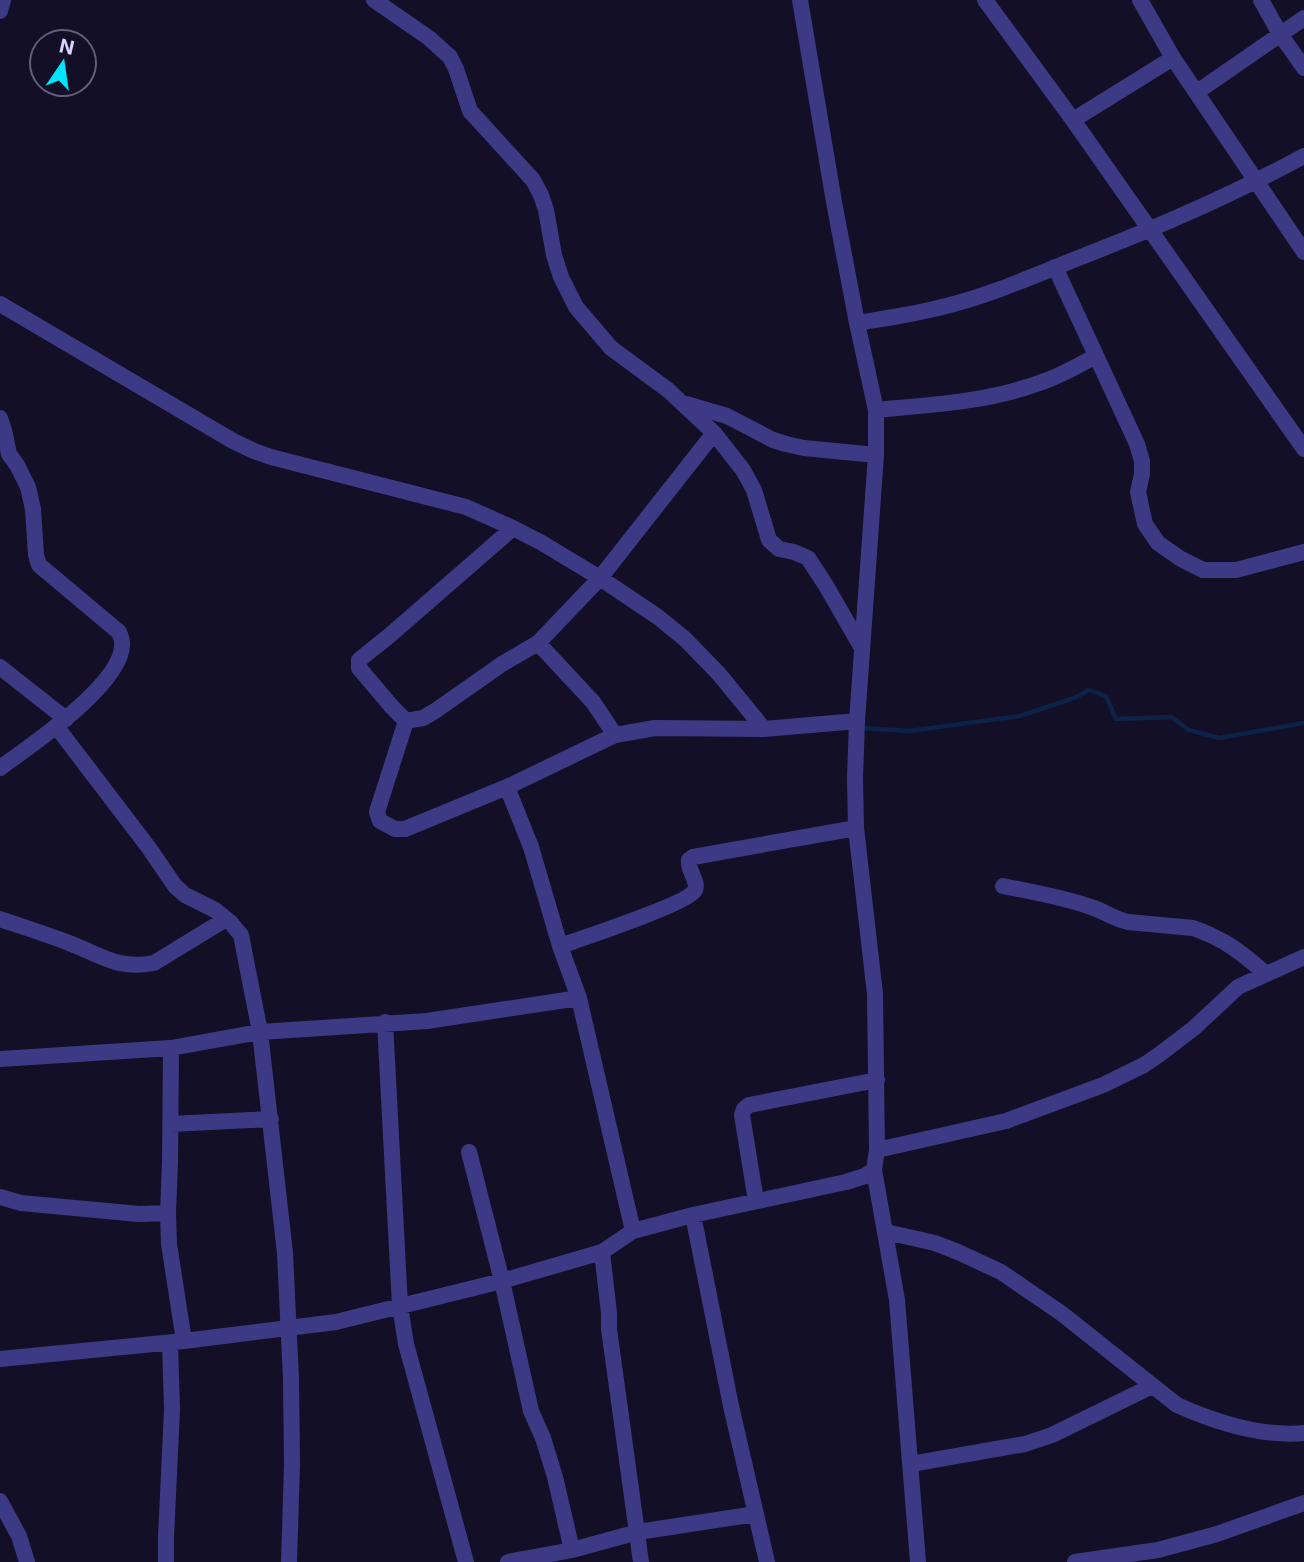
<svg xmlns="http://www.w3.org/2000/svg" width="1304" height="1562" viewBox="0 0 1304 1562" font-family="Inter,sans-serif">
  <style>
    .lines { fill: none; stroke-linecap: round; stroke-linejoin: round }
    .stream { stroke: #0c2248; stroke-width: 4.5 }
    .street { stroke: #3d3a85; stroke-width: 16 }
  </style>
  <rect width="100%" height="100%" fill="#130f26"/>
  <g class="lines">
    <path class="stream" d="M863,728l46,3 111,-15 54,-18 15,-8 17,6 10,23 55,-2 18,13 30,8 85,-15"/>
    <path class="street" d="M374,0l55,38 21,19 6,12 14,42 63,69 8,15 5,15 8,45 7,22 15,30 35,41 57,42 46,43 29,37 11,20 15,50 10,9 15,3 14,6 17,26 37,64
      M985,0l88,120 231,329
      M1140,0l33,58 131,194
      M1261,0l19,34 24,34
      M0,11l3,-11
      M1197,92l107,-74
      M1073,120l100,-62
      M1055,267l82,177 5,17v13l-4,18 7,32 13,19 23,16 22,11h33l68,-18
      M0,304l233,137 21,10 17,6 195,50 47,21 29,15 58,35 58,39 27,22 34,35 45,55
      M857,323c30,-5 60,-9 89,-17 48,-12 94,-33 140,-51 75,-29 148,-61 218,-99
      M686,404l41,12 46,24 13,4 18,4 72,7
      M876,410c55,-5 113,-8 166,-28 19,-6 37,-17 54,-26
      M0,418l4,12 5,24 8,11 11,22 5,22 3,46 3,10 80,67c1,3 3,7 3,10 4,40 -92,104 -122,126
      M538,643l55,59 22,33
      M0,667l66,52
      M406,721l-29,91 3,9 15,8h10l102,-42 108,-52 40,-7 109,1 93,-8
      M406,721l17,-3 12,-7 67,-47 36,-21 62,-65 114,-145
      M406,721l-14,-14 -33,-39v-8l30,-24 124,-108
      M56,726l93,122 26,38 10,9 30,15 16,13 10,12 19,97 25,221 6,126 1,86 -3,97
      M507,787l24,60 29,99 19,52 54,233
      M1003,886c29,6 60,11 88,21 13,4 23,12 37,15l65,6c32,11 49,25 73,46
      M0,919c23,8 46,15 69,24 32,12 48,27 85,20l72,-44
      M560,946c20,-7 129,-43 135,-56 4,-9 -8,-20 -6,-30l4,-3 163,-29
      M385,1022l15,284 6,38 60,218
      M171,1048l-1,114 -2,51 1,31 15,97
      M0,1059l171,-11 89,-16 167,-11 152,-23
      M171,1124l100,-5
      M877,1150l129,-29 97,-36 41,-20 16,-11 34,-26 44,-41 66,-30
      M469,1152l33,129 29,130 12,27 12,39 17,73
      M874,1170l23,130 21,262
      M0,1197l21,6 118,11 29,-1
      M756,1201l-14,-86 2,-6 5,-4 128,-25
      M693,1215l38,191 36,156
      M886,1232l49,11 23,9 43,20 60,41 116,92c38,17 85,32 127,28
      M602,1252l7,61v16l32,233
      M0,1359l184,-18 152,-19 166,-41 100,-29 31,-21 60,-16 153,-33 19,-6 9,-6 3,-20 -2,-156 -19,-166 -1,-50 2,-57 19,-266v-45l-19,-87 -23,-121 -34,-202
      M911,1464l114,-20 27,-9 100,-49
      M0,1501l19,35 8,26
      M166,1562v-25l6,-127 -2,-67
      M508,1562l64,-12 66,-18 118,-18
      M1075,1562l83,-12 59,-16 87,-31"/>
  </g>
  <g transform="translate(63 63) rotate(13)"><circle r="33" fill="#130f26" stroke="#625e7d" stroke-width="2"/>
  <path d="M0-5L12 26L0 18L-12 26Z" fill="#00e5ff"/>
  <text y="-10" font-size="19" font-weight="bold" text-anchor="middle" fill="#d9d4ff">N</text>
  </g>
</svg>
